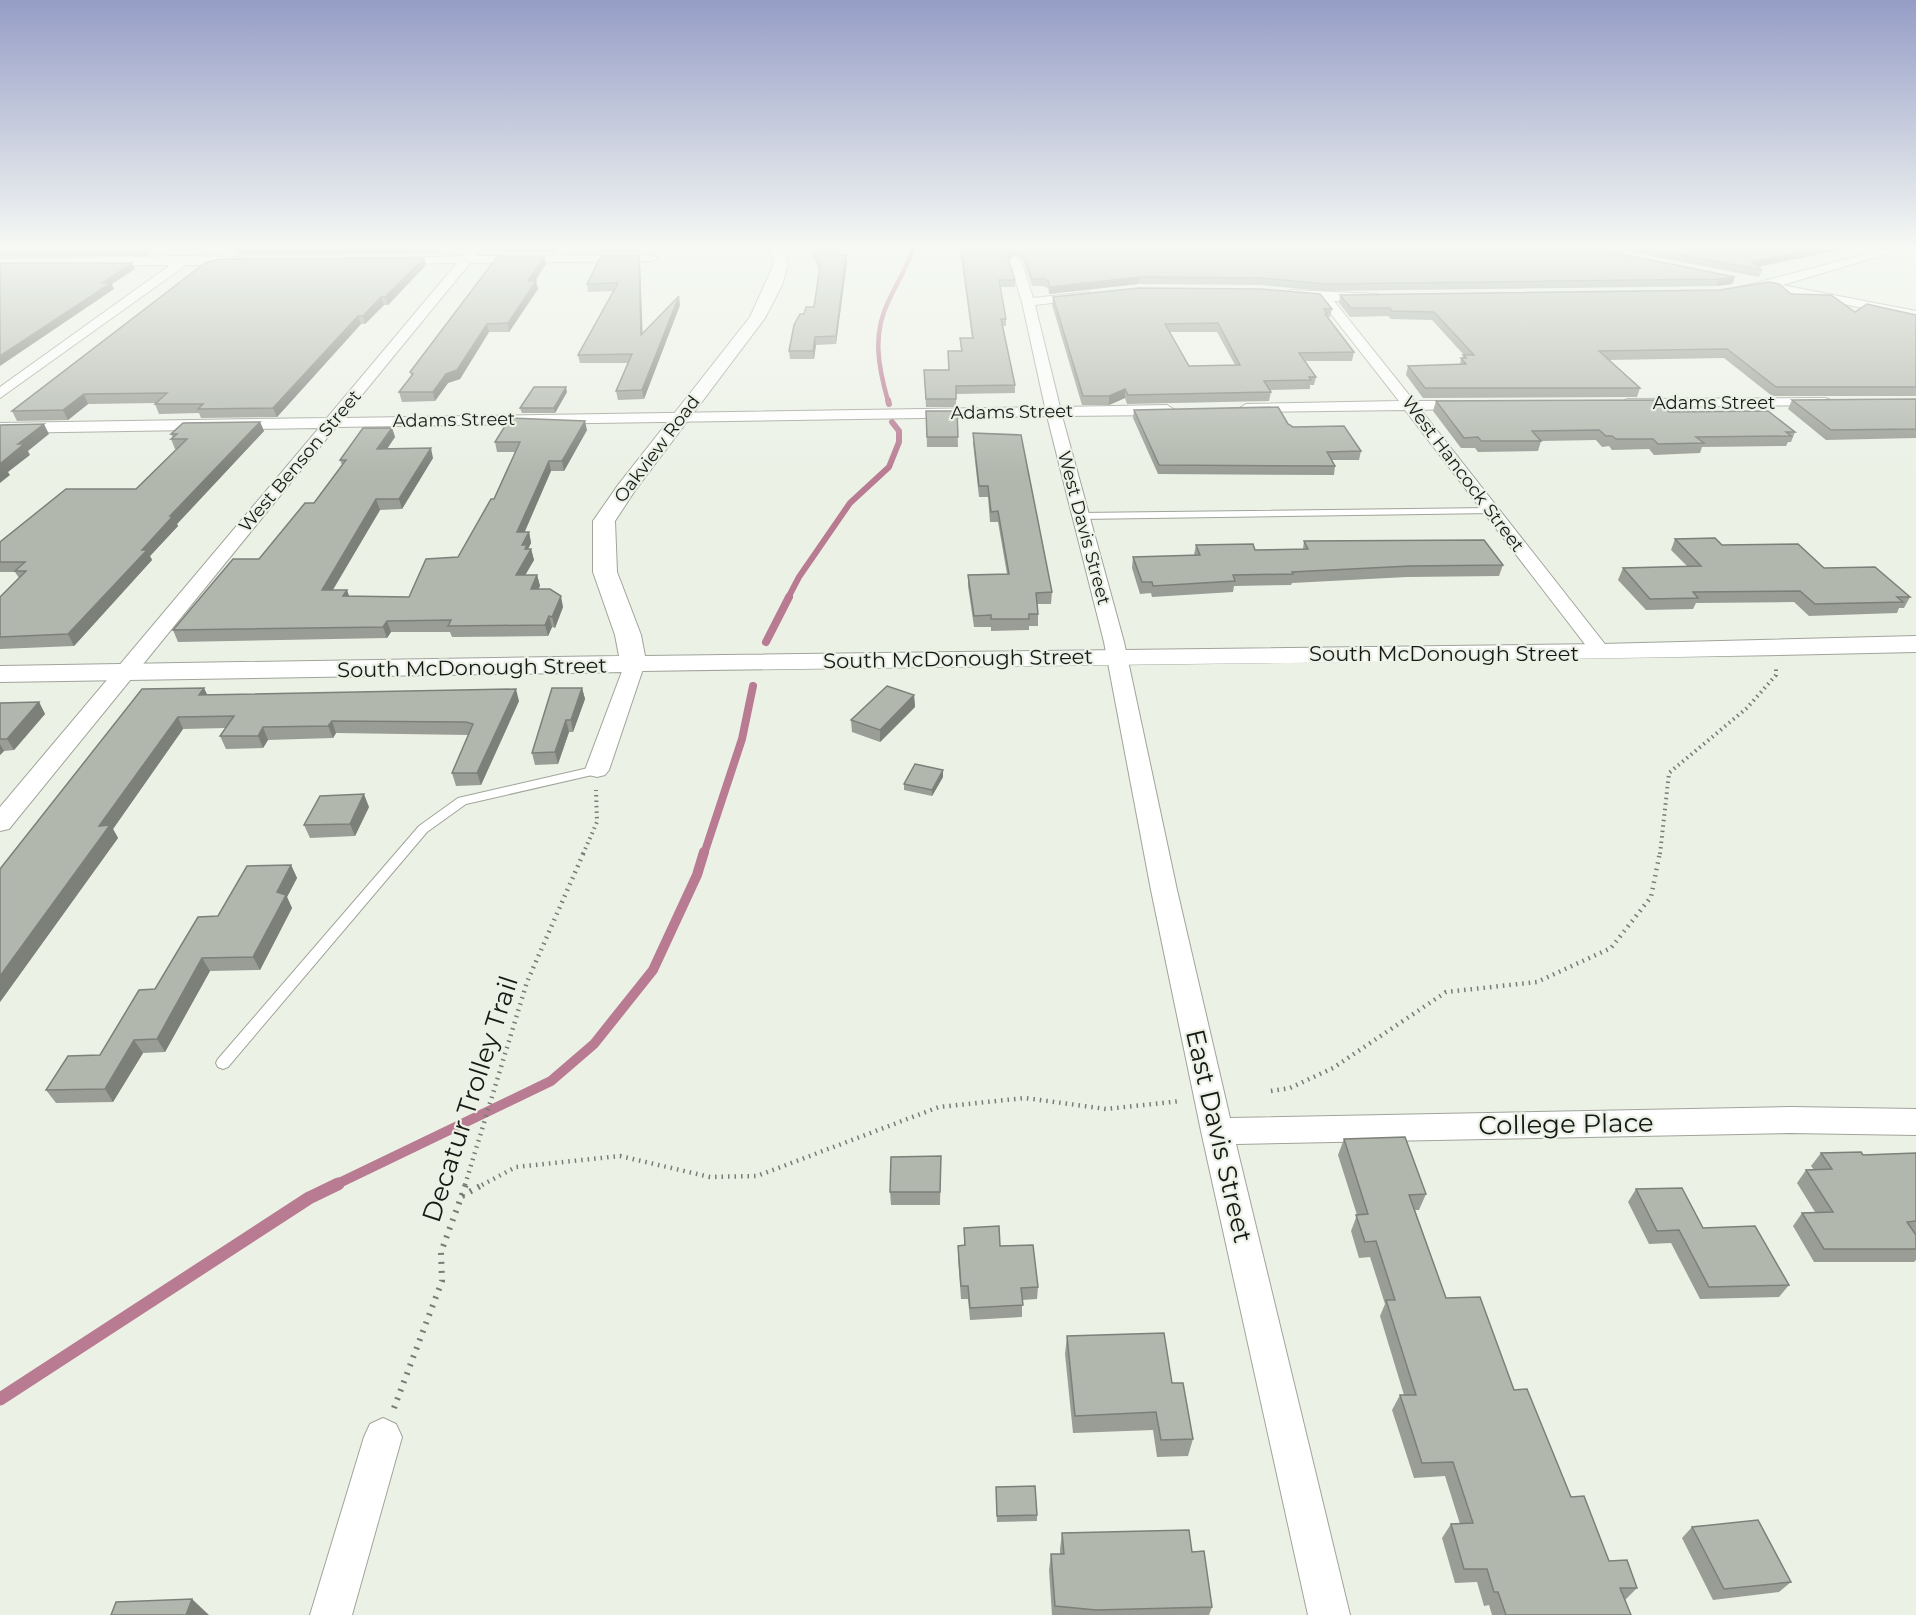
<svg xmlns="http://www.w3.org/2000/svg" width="1916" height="1615" viewBox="0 0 1916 1615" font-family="Montserrat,sans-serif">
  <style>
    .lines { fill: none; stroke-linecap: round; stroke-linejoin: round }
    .stream-far4 { stroke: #b87b92; stroke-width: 4.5 }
    .stream-far3 { stroke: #b87b92; stroke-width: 6 }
    .stream-far2 { stroke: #b87b92; stroke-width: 8 }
    .stream-far1 { stroke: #b87b92; stroke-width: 10 }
    .stream { stroke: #b87b92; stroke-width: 13 }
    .service-casing { stroke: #a0a49a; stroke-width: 2 }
    .minor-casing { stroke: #a0a49a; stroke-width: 2 }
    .tertiary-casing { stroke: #a0a49a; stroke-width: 2 }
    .path-far2 { stroke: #787c74; stroke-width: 4; stroke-dasharray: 1.5 4; stroke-linecap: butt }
    .path-far1 { stroke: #787c74; stroke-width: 4.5; stroke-dasharray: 1.5 5; stroke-linecap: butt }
    .path { stroke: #787c74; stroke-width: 6; stroke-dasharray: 2 7; stroke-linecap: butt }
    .service { fill: #fff; fill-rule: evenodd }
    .minor { fill: #fff; fill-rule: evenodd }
    .tertiary { fill: #fff; fill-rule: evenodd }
    .wall { fill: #999d95; fill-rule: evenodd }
    .shaded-wall { fill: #7d8079 }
    .building { fill: #b2b7ad; stroke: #7d8079; stroke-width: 1.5; fill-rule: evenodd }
    .labels { text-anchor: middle; stroke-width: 4.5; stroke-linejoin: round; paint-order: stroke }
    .far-street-label { font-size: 18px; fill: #171915; stroke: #ecf1e6 }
    .street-label { font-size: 21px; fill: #171915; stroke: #ecf1e6 }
    .near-street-label { font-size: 26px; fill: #171915; stroke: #ecf1e6 }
  </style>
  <rect width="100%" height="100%" fill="#ecf1e6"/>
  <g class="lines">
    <path class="stream-far4" d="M888,401c-10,-35 -16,-67 1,-101 8,-17 18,-33 24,-51"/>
    <path class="stream-far3" d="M888,400l1,4
      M788,598l11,-21 51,-74 39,-36 10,-25v-11l-7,-9"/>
    <path class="stream-far2" d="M766,642l23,-45
      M704,854l38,-115 11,-53"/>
    <path class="stream-far1" d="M335,1185l216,-104 43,-37 59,-74 44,-95 7,-23"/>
    <path class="stream" d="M0,1399l309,-201 29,-14"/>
    <defs>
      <path id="service" d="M1906,249h10v4l-9,-3z
        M1490,508l3,1v4l-413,6 -4,-3 4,-3z
        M597,766l4,1 2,3 -2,3 -135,31 -39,28 -199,235 -5,2 -5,-2 -2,-4 2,-4 201,-233 39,-28z"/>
      <path id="minor" d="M469,249h12l-6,7 177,-1 6,3 -6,3 -182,2 -127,155 702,-11 -23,-105 -13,-42 6,-4 6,4 12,38 56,-6v6l-4,1 -50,6 25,102 107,-2 8,5 -8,5 -105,1 62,226 53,248 53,228 560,-11 126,2v26l-126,-2 -554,11 114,471h-42l-107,-484 -50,-241 -47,-248 -57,-226 -711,11 -327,402 -9,2v-24l319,-379 -319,5v-10l327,-5 130,-155 -64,1 -6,-4 2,-2 74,-2z
        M1886,249h18l-122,36 134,26v8l-150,-31 -23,4 -6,-4z
        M185,256l57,1 6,4 -6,4h-56l-186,133v-11l170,-122 -170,2v-8z
        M1291,290l86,4v6l-4,1h-39l80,100h58l2,3 -7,4 -46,2 187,238 3,4 -3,4h-14l-189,-246 -164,2 -3,-3 8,-5 153,-3 -79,-101 -33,-3 -2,-3z
        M1824,398l5,1 2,3 -2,3 -202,2 -7,-4 7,-4z
        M634,660l7,2 3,4 -35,104 -4,5 -8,2 -8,-2 -4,-5 39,-104 3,-4z
        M383,1418l13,6 6,13 -50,178h-42l54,-178 6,-13z"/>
      <path id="tertiary" d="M770,249h14l4,15 -6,21 -17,33 -131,174 -19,29 2,51 24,63 4,21 956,-12 315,-8v16c-424,10 -848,13 -1273,19l-9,3 -8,-2 -626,10v-16l619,-10 -4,-21 -22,-63v-51l25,-36 132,-168 24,-53z"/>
    </defs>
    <use href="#service" class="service-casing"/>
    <use href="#minor" class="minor-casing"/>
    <use href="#tertiary" class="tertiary-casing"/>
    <path class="path-far2" d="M583,854l14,-32 -1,-32
      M1660,854l9,-81 78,-65 29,-33v-6"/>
    <path class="path-far1" d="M1271,1091l19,-3 43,-20 113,-76 91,-10 74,-34 40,-51 9,-45
      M465,1185l62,-203 57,-130
      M482,1185l34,-18 104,-11 90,21 47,-1 182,-69 86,-9 81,11 75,-8"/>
    <path class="path" d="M462,1196l22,-12
      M394,1408l48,-127 -1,-29 25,-68"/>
    <use href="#service" class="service"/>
    <use href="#minor" class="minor"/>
    <use href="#tertiary" class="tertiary"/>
  </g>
  <path class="wall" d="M0,249h152l1,2 -6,5 -147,1z
    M235,249h206l-5,5 -199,1z
    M500,249h57l-4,4 -52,-2z
    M602,249h92h-54v4h-37z
    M810,249h26l3,6 8,7 -11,82 -20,1 -2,14h-24l-1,-8 15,-37 10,-7 5,-37z
    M960,249h637l138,28 -3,7 -15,2 -393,5 -64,-6 -122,-1 -89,10 -1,-6 -5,-2h-11l-9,-27 -9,-5 -5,5 6,21v7h-15l6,32v7h-3l12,59v8l-59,1v13h-30l-2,-37h24l13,-19 -1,-13h12z
    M1616,249h229l-87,18 4,3 -3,7z
    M639,256l1,7 2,71 38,-29 -36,94 -26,1 -2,-9 13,-28h-49l-2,-8 35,-64 -25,1 -1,-8z
    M544,257l2,7 -11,17 3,8 -29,43h-20l-29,47 -12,4 -13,18 -33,1 -3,-10 13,-15 -2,-5z
    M426,265l-38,40h-4l-19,19h-4l-84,93 -76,1 -2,-5 -40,1 -4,-10 2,-1 -69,1 -20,16 -51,1 -5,-10z
    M1791,294l64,18 61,3v81h-144l-48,-38 -115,2 31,28 -3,9 -214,1 -17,-23 2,-9 52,-2 1,-6h2l1,-3 -32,-35 -41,-1 -3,-3 -38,1 -11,-14 1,-8z
    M1053,297l279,12 -2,8h-3l27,35 -2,9h-47l11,16 -2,8h-4v4l-41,1 2,2 -2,9 -142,3 -2,-6 -16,7h-27l-30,-100zM1170,332h47l18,33 -46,1z
    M567,392l-12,21h-33l-2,-5z
    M1916,399v39l-90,2 -38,-31 4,-9z
    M1436,401l233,11 126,20 -4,10h-3l-2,4 -84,1 -2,6 -46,2 -5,-6 -37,1 -3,-4 -7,1 -6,-7 -55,1 -3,10 -60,1 -3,-4h-14l-28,-37z
    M1134,410l154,14 5,3 68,24 -2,9h-27l3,6 -1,9 -176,-1 -25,-56z
    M926,411h31l1,36h-31z
    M260,422l4,9 -87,93 1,2 -28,30 2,4 -78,86 -74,3v-52l19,-19 -4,-6h-15v-30l136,-53 41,-40h-2l-4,-10 2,-1 -2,-4z
    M392,428l3,9 -8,12 46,9 -31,51 -22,1 -47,80 17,6 59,1 49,-40 36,-58 21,-47h-18l-2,-10 92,-12 -23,41h-13l-27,61h5l2,11 -3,6h3l3,11 -9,15h12l3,11 -2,3 25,18 -8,21 -3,-1 -4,9 -96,1 -2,-5h-59l-4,6 -209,4 -5,-12 86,-71 55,-56 28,-38 -2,-5z
    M973,433l79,159 -1,12h-14l1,10v12h-9v4l-38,1v-4h-17l-6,-41v-11l39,-1 -9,-52h-8l-2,-25h-9l-6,-54z
    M1675,539l47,6 102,23 86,29 -6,11h-5l-2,5 -88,3 -15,-14 -98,1 -3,6 -47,1 -28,-30 5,-12 64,-2 -16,-16z
    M1304,541l199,24 -4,11 -92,1 -115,6 -1,2 -57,1 -1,6 -81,5 -1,-4 -11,1 -8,-26 1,-11 61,-2 2,-10 59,5 48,-1z
    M582,688l3,11 -12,33h-4l-11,32 -23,1 -3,-12z
    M142,689l65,6 312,6 -38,84 -25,1 -4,-13 17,-38 -133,-2 -3,5 -65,2 -5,8 -37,1 -6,-13 6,-8 -43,1 -70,100 5,9 -118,164z
    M914,695l1,12 -35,35 -28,-10 -1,-12z
    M39,702l6,12 -31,36 -10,1 -4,4v-52z
    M943,770v7l-11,19 -28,-6v-6z
    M369,807l-14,29 -45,2 -6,-13z
    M291,865l6,13 -10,19 5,11 -32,62 -50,1 -45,81 -22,1 -30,49 -57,1 -10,-13 54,-35 55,-66 63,-73z
    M1344,1139l82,55 -7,16h-4l31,88 68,92 57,107 38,64 28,27 -12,12 6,15h-139l-3,-10 -5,1 -7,-24 -22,1 -13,-45 9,-14h9l-15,-48 -31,2 -22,-68 8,-15h4l-24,-79 5,-12 -15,-47 -11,1 -8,-27 6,-16 -19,-60z
    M1821,1153l42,2 53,-2v107l-2,2h-100l-21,-36 9,-13 13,-1 -18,-29 9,-13h8l-3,-4z
    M941,1156l-1,49h-49l-1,-13z
    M1636,1189l67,39 86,57 -10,12 -79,2 -29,-56 -22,1 -21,-42z
    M964,1228l36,18 38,41 -1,12 -15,1v17l-52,3 -2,-21h-7l-3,-41v-12l6,-1z
    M1067,1336l105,47 21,56 -5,17 -31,1 -4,-27 -80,3 -8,-79z
    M996,1487l41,28v6l-40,1z
    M1692,1527l99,55 -12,10 -66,8 -31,-62z
    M1062,1533l130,19 20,55 -3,8h-157l-3,-45 2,-16h9v-5z"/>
  <path class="shaded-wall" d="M144,249h8l1,2 -6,5z
    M435,249h6l-5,5z
    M1013,249h1v5l-7,7v-7z
    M1816,249h29l-94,19 1,-6z
    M846,255l1,7 -11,82v-8z
    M639,256l1,7 3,80 -2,-8z
    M544,257l2,7 -16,25 -2,-8z
    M424,258l2,7 -38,40 -3,-8z
    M132,263l3,6 -23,15 2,5 -114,77v-10l102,-73z
    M1139,277l-1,7 -89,10 1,-7z
    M1735,277l-3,7 -15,2 2,-7z
    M536,281l2,8 -29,43 -1,-9z
    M679,296l1,9 -36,94 -2,-9z
    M381,297l3,8 -19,19 -2,-8z
    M358,316l3,8 -84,93 -4,-9z
    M487,324l2,8 -29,47 -12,4 -13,18 -2,-9 13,-18z
    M815,337l1,8 -2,14 -1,-8z
    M566,387l1,5 -12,21 -1,-5z
    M1125,389v9l-16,7v-9z
    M84,394l4,10 -20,16 -5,-10z
    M585,421l2,9 -23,41 -2,-10z
    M260,422l4,9 -87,93 1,2 -28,30 2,4 -78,86 -6,-12 102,-118z
    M44,424l5,10 -21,17 2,4 -22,17 2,3 -10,8v-19l18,-20z
    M392,428l3,9 -15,22 -3,-10z
    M431,448l2,10 -31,51 -3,-10z
    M549,461l2,10 -31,72 -3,-11z
    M376,499l4,11 -54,91 -4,-11z
    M529,532l2,11 -3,6h3l3,11 -15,26 -3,-11 6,-30z
    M537,575l3,11 -7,14 -2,-11z
    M347,590l4,11 -8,-5z
    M561,596l2,11 -8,21 -3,-11z
    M549,616l3,11 -4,9 -3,-11z
    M387,621l4,11 -4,6 -4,-11z
    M204,688l6,12 -11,-5z
    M582,688l3,11 -12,33 -2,-12z
    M516,689l3,12 -38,84 -4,-12z
    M914,695l1,12 -35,35v-12z
    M39,702l6,12 -31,36 -7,-11z
    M178,717l5,12 -70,100 5,9 -118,164v-26l99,-150z
    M566,720l3,12 -11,32 -3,-12z
    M332,721l4,12 -3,5 -5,-12z
    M263,727l5,13 -5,8 -5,-12z
    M0,744l4,7 -4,4z
    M943,770v7l-11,19v-6z
    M364,794l5,13 -14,29 -5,-12z
    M291,865l6,13 -10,19 5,11 -32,62 -7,-13 24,-65z
    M202,958l8,13 -45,81 -8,-13z
    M134,1040l9,13 -30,49 -8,-13z
    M192,1599l17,16h-23z"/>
  <path class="building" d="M0,249h145l-145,2z
    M812,249h24l3,6h7l-10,81 -21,1 -2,14h-24l5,-26 6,-11h4l2,-7h8l6,-41z
    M961,249h52l-6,5 8,26h-16l7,39h-5l14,66 -59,1v13h-30l-2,-29h25l-1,-19h14l-2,-13h13z
    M1016,249h581l138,28 -16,2 -394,5 -64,-6 -122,-1 -89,10 -2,-6 -4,-2h-12l-9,-26z
    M1652,249h164l-64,13 10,8z
    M601,256h38l2,79 38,-39 -37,94 -26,1 16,-37 -54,1 40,-72 -31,1z
    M497,257h47l-16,24h8l-28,42 -21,1 -30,46 -11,4 -13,18h-34l14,-18 -3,-2z
    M424,258l-39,39h-4l-18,19h-5l-85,92 -75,1 5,-5h-48l12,-11 -83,1 -21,16 -51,1 193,-148 15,-4z
    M0,263h132l-30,20h9l-111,73z
    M1769,282l10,2 12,10 40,1 24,17 12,-8 49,11v72h-140l-49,-38 -128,2 41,37h-215l-17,-22 58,-2 -5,-6h5l-3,-3h11l-40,-43 -42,-1 -2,-3h-39l-11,-13 380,-5z
    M1139,288l122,1 59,5 12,15h-8l3,4 -2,1 29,38 -55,1 17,24h-7l2,3 -47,1 7,11 -143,3 -3,-6 -16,7h-26l-30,-99zM1218,323l22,42 -51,1 -24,-42z
    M534,387h32l-12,21h-34z
    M1916,399v30l-85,1 -39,-30z
    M1655,400l14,12 99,-1 27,21h-9l5,4 -95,1 8,6 -46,1 -5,-5h-37l-4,-3h-6l-7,-6 -67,1 9,10h-60l-3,-4 -14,1 -28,-37z
    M1278,407l10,17 5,3 51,-1 17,25 -34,1 8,14 -176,-1 -25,-55z
    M926,411h31l1,26h-31z
    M510,418l75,3 -23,40h-13l-32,71h12l-7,13h5l-2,4h6l-15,26h21l-6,14h19l11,7 -9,21 -3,-1 -4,9 -97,1 3,-6 -64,1 -4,6 -210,3 60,-71h26l46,-56h9l32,-43h-6l23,-32h29l-15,21 54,-1 -32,51h-23l-54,91h25l-4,6 66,1 17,-38 32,-2 33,-58h3l26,-57h-25z
    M260,422l-90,94h3l-31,34h5l-79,84 -68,3v-40l26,-26h-11l10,-9h-25v-20l66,-53h70l51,-50h-16l6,-5h-6l12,-11z
    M44,424l-26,20h6l-24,20v-39z
    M973,433l48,2 31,157 -16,1 2,21h-9v5h-38v-4l-17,1 -6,-41 41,-1 -11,-63 -7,1 -3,-26h-9z
    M1715,538l7,7 76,-1 26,24 51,-1 35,30h-13l6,5 -88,2 -15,-13 -107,1 5,6 -48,1 -27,-31 78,-2 -26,-27z
    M1484,540l19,25 -93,1 -118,6 1,2 -60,1 2,6 -82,5 -1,-4h-10l-9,-25 67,-2 -4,-10 57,-1 2,6 53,-1 -4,-8z
    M887,686l27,9 -34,35 -29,-10z
    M204,688l-5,7 317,-6 -39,84h-25l21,-49 -7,-2 -134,-1 -4,5 -65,1 -5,9h-38l14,-20 -56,1 -79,109 11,-1 -110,151v-107l142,-180z
    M552,688h30l-11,32h-5l-11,32 -23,1z
    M39,702l-32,37h-7v-36z
    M915,764l28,6 -11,20 -28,-6z
    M364,794l-14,30 -46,1 16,-29z
    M291,865l-14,27 9,3 -33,62 -51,1 -45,81 -23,1 -29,49 -59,1 22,-34 32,-1 39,-65 16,-1 43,-72 20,-1 29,-50z
    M1405,1137l21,57 -17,1 37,103 34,-1 34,93 13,-1 44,108 13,-1 25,65 18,-1 10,28h-17l11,27h-125l-8,-23h-4l-7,-23h-23l-13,-45 22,-1 -20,-61 -31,1 -22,-68h16l-30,-95h9l-19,-59 -11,1 -9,-27 12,-1 -24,-75z
    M1861,1152l2,3 53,-2v68l-9,1 9,13v14h-92l-22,-36 31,-1 -27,-42 26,-1 -11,-16z
    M941,1156l-1,36h-50l1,-35z
    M1682,1188l21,40 52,-2 34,59 -80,2 -30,-57 -22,1 -21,-42z
    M999,1226l1,20 33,-1 5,42 -17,1 2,17 -53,3 -2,-22h-7l-3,-40 7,-1 -1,-17z
    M1164,1333l8,50h11l10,56 -32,1 -5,-28 -81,4 -8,-80z
    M1035,1486l2,29 -40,1 -1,-29z
    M1758,1520l33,62 -67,7 -32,-62z
    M1189,1530l3,22 12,-1 8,56 -116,3 -41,-4 -4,-52h13l-2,-21z
    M192,1599l-6,16h-75l5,-13z"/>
  <linearGradient id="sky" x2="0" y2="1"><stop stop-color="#959dc6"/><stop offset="0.52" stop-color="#f6f9f4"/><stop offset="1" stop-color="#f6f9f4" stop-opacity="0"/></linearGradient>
  <rect width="1916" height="475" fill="url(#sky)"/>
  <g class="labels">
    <g class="far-street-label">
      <text x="1714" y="409">Adams Street</text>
      <text transform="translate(1012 412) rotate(-1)" y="6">Adams Street</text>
      <text transform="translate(454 420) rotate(-1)" y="6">Adams Street</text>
      <text transform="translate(657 449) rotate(-53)" y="6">Oakview Road</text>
      <text transform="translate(300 461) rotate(-50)" y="6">West Benson Street</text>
      <text transform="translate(1463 474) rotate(53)" y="6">West Hancock Street</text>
      <text transform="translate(1084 528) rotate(75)" y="6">West Davis Street</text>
    </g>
    <g class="street-label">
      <text x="1444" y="661">South McDonough Street</text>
      <text transform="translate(958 659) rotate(-1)" y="7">South McDonough Street</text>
      <text transform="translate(472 668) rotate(-1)" y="7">South McDonough Street</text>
    </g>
    <g class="near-street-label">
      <text transform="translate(470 1099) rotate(-72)" y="9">Decatur Trolley Trail</text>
      <text transform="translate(1566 1124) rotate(-1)" y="9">College Place</text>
      <text transform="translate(1219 1136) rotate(77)" y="9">East Davis Street</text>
    </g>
  </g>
</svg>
